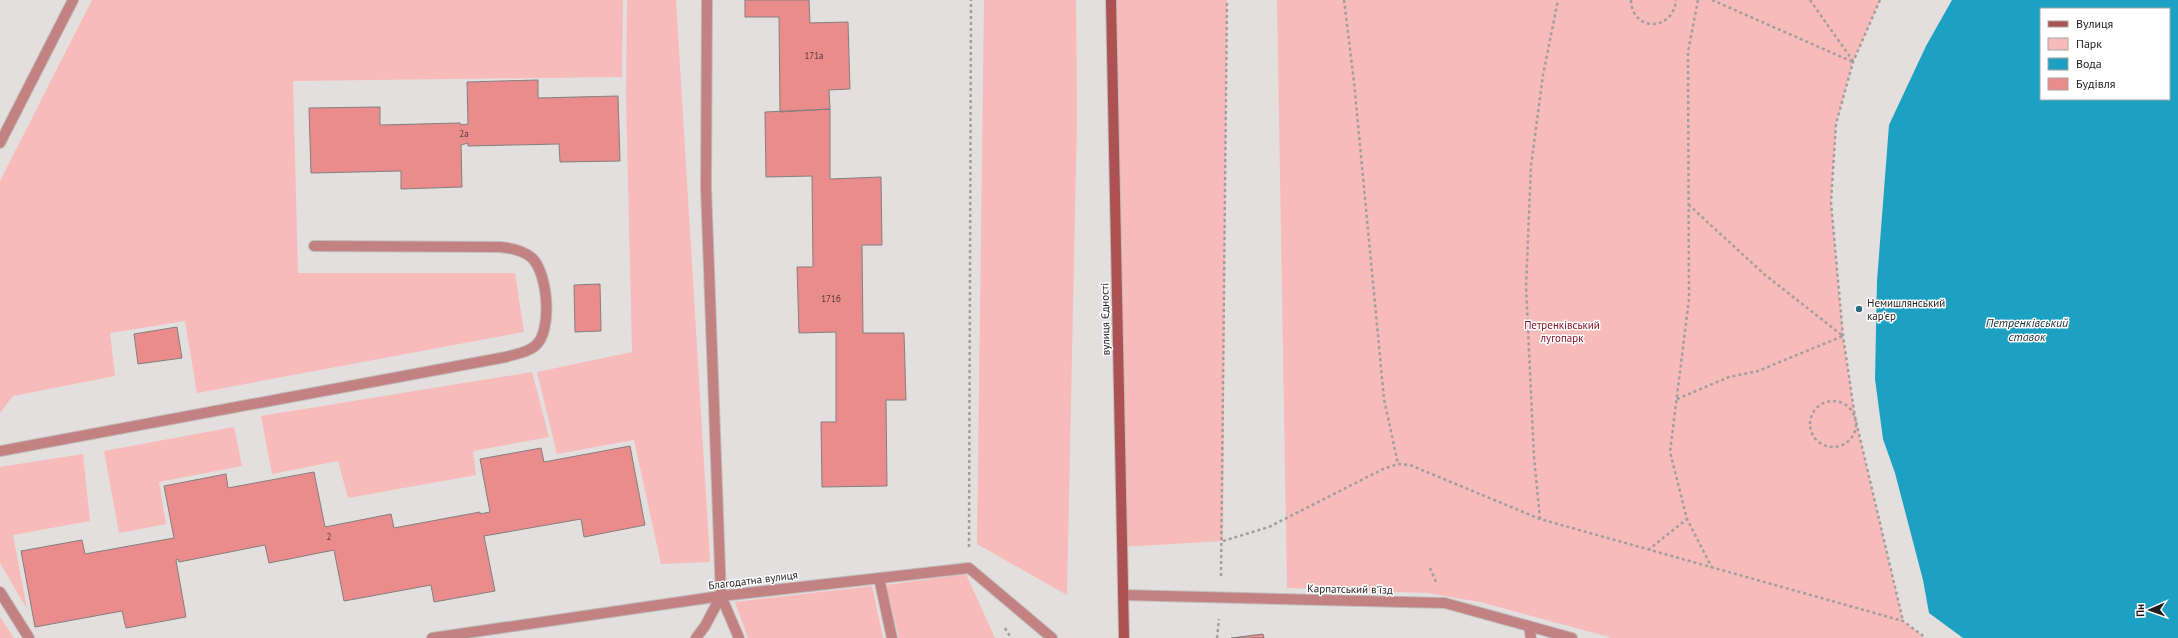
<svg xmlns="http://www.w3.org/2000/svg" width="2178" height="638" viewBox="0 0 2178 638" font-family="'PT Sans',sans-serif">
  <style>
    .green { fill: #f7bbb9 }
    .water { fill: #1da1c3; fill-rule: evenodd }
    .building { fill: #ea8c8b; stroke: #837f7f }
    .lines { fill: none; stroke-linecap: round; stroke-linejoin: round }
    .lane-casing { stroke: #c0bcbb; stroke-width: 12 }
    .street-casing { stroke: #c0bcbb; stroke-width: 12 }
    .secondary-casing { stroke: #c0bcbb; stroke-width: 12 }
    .path { stroke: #a19e9d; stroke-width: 2.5; stroke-dasharray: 3 3; stroke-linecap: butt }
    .lane { stroke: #c28281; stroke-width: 10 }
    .street { stroke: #c28281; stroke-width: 10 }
    .secondary { stroke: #ac5253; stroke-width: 10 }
    .poi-dot { fill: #2c6d81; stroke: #fff; stroke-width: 1.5 }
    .labels { text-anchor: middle; stroke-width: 3; stroke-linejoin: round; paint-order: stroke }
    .number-label { font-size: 9px; fill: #513838 }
    .poi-label { font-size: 11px; fill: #1e1c1c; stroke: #fff; text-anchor: start }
    .street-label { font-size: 11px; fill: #1e1c1c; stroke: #fff }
    .park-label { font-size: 11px; fill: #861624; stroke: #fff }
    .water-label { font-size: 12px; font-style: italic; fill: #182c33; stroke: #fff }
  </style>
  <rect width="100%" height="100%" fill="#e3dfde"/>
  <path class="green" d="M92,0h531l-1,77 -329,4 5,192h217l9,59 -327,61 -12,-72 -75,12 5,43 -102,20 -13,17v-232z
    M627,0h49l34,562 -49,2 -27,-124 -77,14 -20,-82 95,-20 -6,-256z
    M984,0h92l1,116 -10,479 -90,-51z
    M1109,0h118l-4,541 -102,6z
    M1277,0h603l-27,62 -17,61 -5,79 12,134 12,81 48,204 20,15 -1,2h-309l-133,-36 -53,-9 -140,-5z
    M532,372l17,65 -76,14 3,24 -128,23 -10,-37 -66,13 -11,-58z
    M234,427l8,39 -83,16 7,42 -47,9 -15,-82z
    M83,454l7,67 -77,14 14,74 -27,-46v-96z
    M966,574l29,64h-96l-13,-53z
    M872,586l11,52h-135l-13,-36z
    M0,617l14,21h-14z"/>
  <path class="water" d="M1952,0h226v638h-215l-34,-25 -6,-33 -28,-107 -12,-34 -8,-60 2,-98 12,-156 37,-79zM2041,9h128v90h-128z"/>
  <path class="building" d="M745,0h64l1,23 38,-1 2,67 -21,1 1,19 -50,3 -1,-95h-34z
    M538,80v18l80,-2 2,65 -60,1 -1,-18 -91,2v-3l-7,2 1,42 -61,2v-18l-90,2 -2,-65 71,-1v18l80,-2 1,2 7,-1 -1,-42z
    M830,109v70l51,-2 1,68h-20l1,86v2h41l2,67h-20l1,86 -65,1 -1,-65h15v-90l-37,1 -2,-66h16l-1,-91 -46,1 -1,-65z
    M600,284l1,47 -26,1 -1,-47z
    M177,327l5,31 -44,6 -4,-30z
    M630,446l15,79 -61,12 -3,-18 -97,17 11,55 -61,11 -3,-17 -87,16 -10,-51 -65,13 -4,-18 -86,17 -1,-3 -2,1 10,57 -60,11 -4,-17 -87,16 -14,-76 61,-11 3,14 89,-16 -10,-52 62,-12 2,14 86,-16 11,55 66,-13 3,14 86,-16v2l10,-2 -10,-53 61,-11 3,14z
    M1263,634l1,4h-33z"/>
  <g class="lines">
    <defs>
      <path id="lane" d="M707,0l-1,188 15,408 18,42
        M0,451l506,-94c9,-3 21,-4 29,-11 18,-14 13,-73 -3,-88 -9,-8 -21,-10 -32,-11l-186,-1
        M879,578l13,60
        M696,638l9,-12 16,-30"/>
      <path id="street" d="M0,143l73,-143
        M0,592l29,46
        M1123,595l322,8 127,35
        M1529,626l2,12
        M432,638l289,-42 248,-28 83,70"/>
      <path id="secondary" d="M1111,0l13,638"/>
    </defs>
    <use href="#lane" class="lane-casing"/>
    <use href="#street" class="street-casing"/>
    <use href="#secondary" class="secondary-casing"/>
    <path class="path" d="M1344,0l10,82 30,317 14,65
      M1631,0c1,32 42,32 45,0
      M1698,0l-10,52 1,247 -19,153 17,67 25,49
      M1712,0l141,62
      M1810,0l43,61
      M1880,0l-27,62 -17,62 -5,78 12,134 12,81 48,204
      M1677,399l52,-22 29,-6 85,-35 -79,-62 -75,-69
      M1810 424a23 23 0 1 1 46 0a23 23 0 1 1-46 0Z
      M1540,519l-6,-62 -8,-170 5,-121 12,-91 15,-75
      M1223,541l46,-14 114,-58 15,-5 12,1 130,54 363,102 23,17
      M969,547l2,-547
      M1648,550l39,-31
      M1430,568l6,14
      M1221,576l6,-576
      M1005,628l6,10
      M1217,638l2,-19"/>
    <use href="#lane" class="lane"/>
    <use href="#street" class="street"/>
    <use href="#secondary" class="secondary"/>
  </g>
  <circle class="poi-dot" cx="1859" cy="309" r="4"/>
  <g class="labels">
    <g class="number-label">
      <text x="814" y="59">171а</text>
      <text x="464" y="137">2а</text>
      <text x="831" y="302">171б</text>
      <text x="329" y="540">2</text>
    </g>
    <g class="poi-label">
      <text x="1867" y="307">Немишлянський<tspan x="1867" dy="13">кар'єр</tspan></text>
    </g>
    <g class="street-label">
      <text transform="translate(1105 319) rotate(-91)" y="4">вулиця Єдності</text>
      <text transform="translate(753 580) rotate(-7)" y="4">Благодатна вулиця</text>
      <text transform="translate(1350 589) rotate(1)" y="4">Карпатський в'їзд</text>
    </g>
    <g class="park-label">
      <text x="1562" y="329">Петренківський<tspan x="1562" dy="13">лугопарк</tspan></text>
    </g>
    <g class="water-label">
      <text x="2027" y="327">Петренківський<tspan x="2027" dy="14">ставок</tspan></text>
    </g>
  </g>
  <rect x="2040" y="8" width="130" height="92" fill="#ffffff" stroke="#a5a4a4"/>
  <rect x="2048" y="21" width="20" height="6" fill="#ac5253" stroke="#a5a4a4"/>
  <text x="2076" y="28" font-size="12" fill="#1e1c1c">Вулиця</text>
  <rect x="2048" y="38" width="20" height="12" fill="#f7bbb9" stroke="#a5a4a4"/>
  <text x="2076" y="48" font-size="12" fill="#1e1c1c">Парк</text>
  <rect x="2048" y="58" width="20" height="12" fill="#1da1c3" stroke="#a5a4a4"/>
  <text x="2076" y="68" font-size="12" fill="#1e1c1c">Вода</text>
  <rect x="2048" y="78" width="20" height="12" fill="#ea8c8b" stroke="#a5a4a4"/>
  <text x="2076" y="88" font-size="12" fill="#1e1c1c">Будівля</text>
  <g transform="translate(2150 610) rotate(268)" stroke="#ffffff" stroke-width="3" paint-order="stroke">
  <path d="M0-3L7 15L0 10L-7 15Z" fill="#1e1c1c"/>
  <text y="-6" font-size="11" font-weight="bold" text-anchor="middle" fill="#1e1c1c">Пн</text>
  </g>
</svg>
